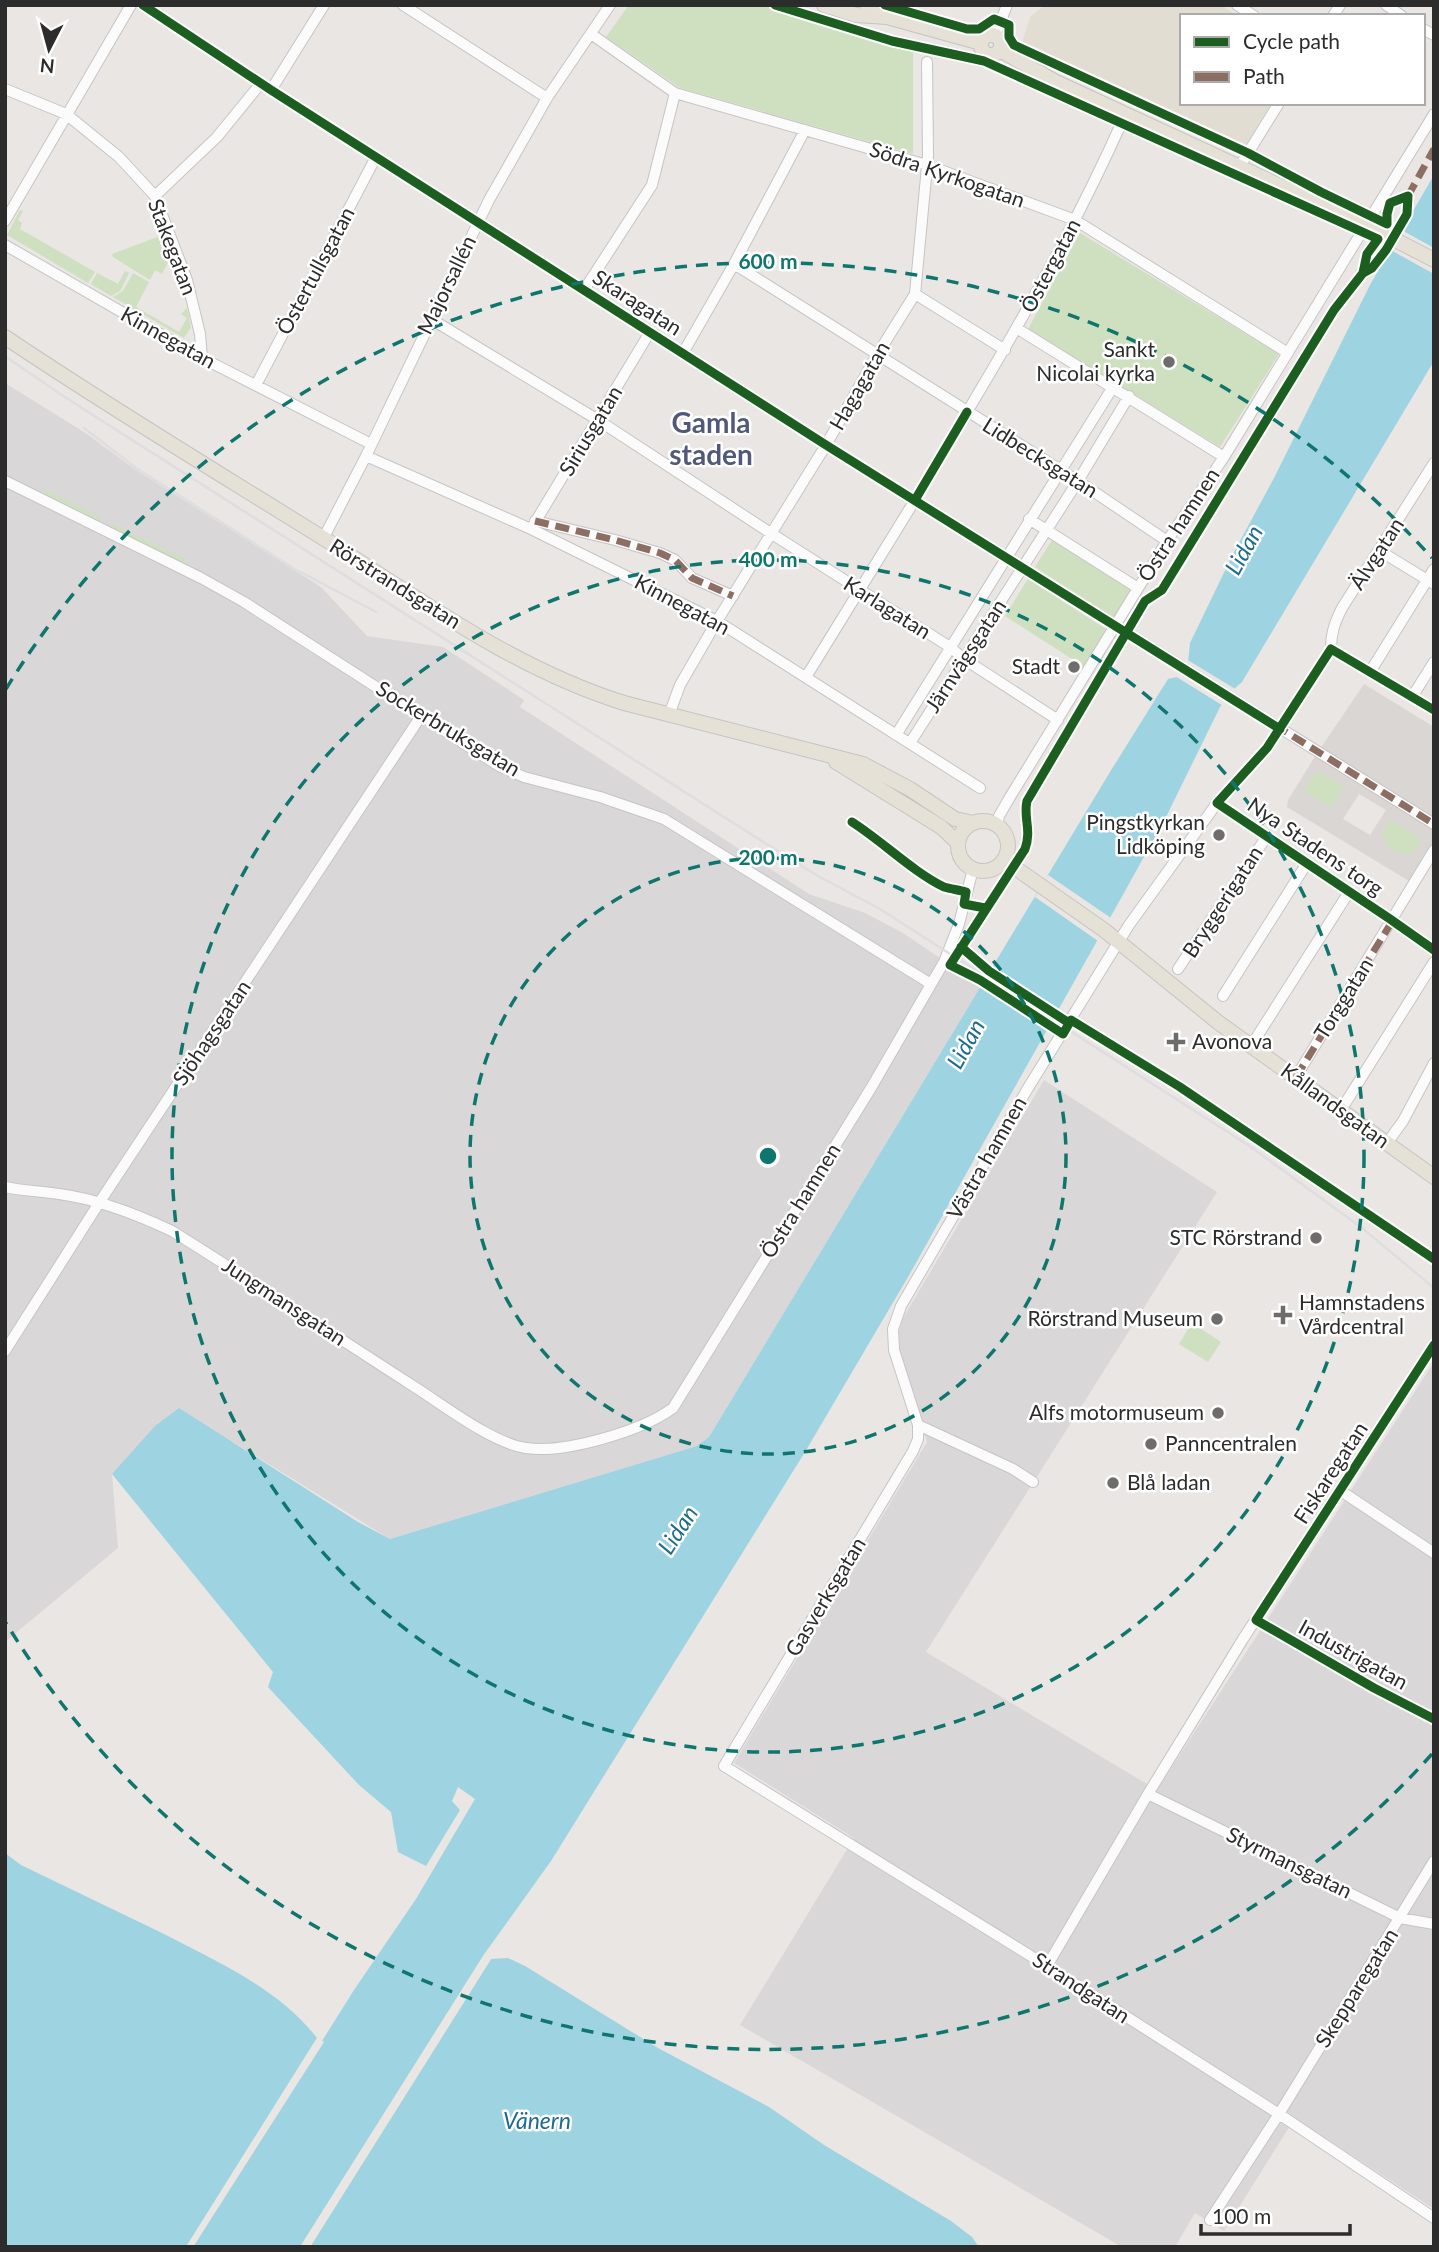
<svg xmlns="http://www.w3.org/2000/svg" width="1439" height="2252" viewBox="0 0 1439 2252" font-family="Lato,sans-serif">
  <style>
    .industrial { fill: #dad7d9 }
    .education { fill: #e2ddd2 }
    .green { fill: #cee0bf }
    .plaza { fill: #d9d6d3; fill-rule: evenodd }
    .water { fill: #9ed3e2 }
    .pier { fill: #e9e6e3 }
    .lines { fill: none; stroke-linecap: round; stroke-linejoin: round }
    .minor-casing { stroke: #c6c4c5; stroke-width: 12 }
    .major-casing { stroke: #c5c4c2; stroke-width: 16 }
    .minor { stroke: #fcfbfb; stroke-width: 10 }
    .major { stroke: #e5e1d6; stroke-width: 14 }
    .rail { stroke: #dedee0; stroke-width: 2.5 }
    .quiet { stroke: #8d6e63; stroke-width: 7; stroke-dasharray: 14 7; stroke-linecap: butt }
    .cycleway-casing { stroke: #fff; stroke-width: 13 }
    .cycleway { stroke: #1b5e20; stroke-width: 9 }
    .ring { fill: none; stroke: #0f766e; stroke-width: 3.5; stroke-dasharray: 12 9 }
    .poi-dot { fill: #6e6d6c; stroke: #fff; stroke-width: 2.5 }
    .labels { text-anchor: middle; stroke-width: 5; stroke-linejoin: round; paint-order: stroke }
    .street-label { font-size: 21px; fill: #2c2c2c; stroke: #fff }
    .poi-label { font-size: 21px; fill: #2c2c2c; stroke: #fff; text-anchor: end }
    .water-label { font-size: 23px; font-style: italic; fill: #1c6b90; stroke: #fff }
    .district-label { font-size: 28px; font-weight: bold; fill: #515978; stroke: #fff }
    .centre { fill: #0f766e; stroke: #fff; stroke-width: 3.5 }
    .ring-label { font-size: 21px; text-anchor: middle; font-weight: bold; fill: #0f766e; stroke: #fff; stroke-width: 5; stroke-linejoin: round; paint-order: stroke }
  </style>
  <rect width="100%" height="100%" fill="#e9e6e3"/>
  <path class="industrial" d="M5,383l82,51 46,34 188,119 46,49 76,11 81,53 -4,7 289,187 56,19 38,20 78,53 -272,451 -12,9 -307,93 -157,-97 -121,32 6,74 -113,94z
    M1044,1080l173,112 -291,460 231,138 277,-428v847l-139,-91 -71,113 -29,-18 -20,34h-53l-382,-222 114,-187 -120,-75 193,-321 -28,-93 -1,-14 5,-17z"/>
  <path class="education" d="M1045,5h175l18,11h-56v87h90l-25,40 -5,3 -221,-100 9,-29z"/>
  <path class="green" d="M629,5h135l149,46v103l-233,-66 -74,-51z
    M20,210l3,1 -5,9 4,3 -2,6 75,43 -7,11 -81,-48z
    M1080,233l199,121 -59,93 -192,-118z
    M163,235l8,21 -9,18 -7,-4 -5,10 -37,-23 -1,-3z
    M125,271l4,2 -9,18 -9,5 -20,-12 6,-11 21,11z
    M133,273l16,9 -13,25 43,25 8,-14 -6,-4 6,-6 4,19 -7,11 -71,-41 10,-6z
    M44,489l58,29 -8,3 -49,-25z
    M113,524l76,37 -5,3 -70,-34z
    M1052,540l82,52 -18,27 -81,-52z
    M1028,579l81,52 -23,37 -81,-52z
    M1317,769l28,18 -14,21 -28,-17z
    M1390,818l32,21 -10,16 -21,-5 -10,-14z
    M1192,1323l29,19 -13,20 -29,-18z"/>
  <path class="plaza" d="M1364,684l70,43v114l-25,40 -122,-74 1,-7 26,-42zM1317,770l27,17 -13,21 -27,-17zM1359,794l27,16 -16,25 -27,-16zM1390,819l31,20 -9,16 -21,-5 -10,-14z"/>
  <path class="water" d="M1434,175v186l-192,321 -8,7 -14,18 -54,110 -51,92 -207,368 -103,175 -254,409 -66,92 -185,294h-107l161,-257 62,-91 59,-100 -17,-12 -6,14 8,9 -34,56 -28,-14 -7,-40 -32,-27 -91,-98 5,-15 -161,-198 43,-48 24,-18 179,114 32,17 307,-93 12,-9 401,-665 58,-93 9,-2 11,-15 2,-19 43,-89 41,-76 96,-193z
    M5,1853l16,12c47,23 94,45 141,68 56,29 116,55 155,105l-131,209h-181z
    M508,1958l17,8 133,82 111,59 55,38 127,76 21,16 7,10h-669l181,-288z"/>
  <path class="pier" d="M1398,228l36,20v26l-47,-26z
    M1186,659l51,31 -12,17 -50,-31z
    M1048,875l63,43 -13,23 -63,-44z
    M989,968l72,45 -9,15 -73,-46z
    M485,1953l3,2 -103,164 -81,128h-4z
    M488,1956l3,3 -181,288h-4z
    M317,2038l3,2 -9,15 10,-15 3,2 -131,205h-7z"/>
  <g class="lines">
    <defs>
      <path id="minor" d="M143,5l128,85 555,355 608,379
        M403,5l144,93
        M1237,5l17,11
        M1386,5l16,11
        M1333,16l7,-11
        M1423,29l11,6
        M591,34l84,59 252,72 148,55 213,133
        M995,36l12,-31
        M5,89l61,25 53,43 36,39 32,84 13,54 2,24
        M271,90l53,-85
        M1240,166l39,-63
        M155,196l62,-59 44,-54
        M5,221l126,-216
        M5,245l197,113 169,86
        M734,264l344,217 89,60
        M584,290l68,-105 23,-92
        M915,294l90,56
        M431,319l167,101 174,114 178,113 14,12 94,61
        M1018,329l206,128
        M683,353l51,-89 71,-134
        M256,385l120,-228
        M967,412c58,-96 113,-195 158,-297
        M366,456l165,73 186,92 263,167
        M1434,463l-92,145c-7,14 -11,24 -11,41l103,61
        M5,481l196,97 43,24 255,164 25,11 76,20 64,22 267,165
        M1029,519l109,69
        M535,521l80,19 45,13 15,7 17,18 41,18
        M531,529l119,-197
        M323,539l43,-83 123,-256 58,-102 63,-93
        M1380,551l54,33
        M1370,672l64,-103
        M806,677l109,-177
        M1412,697l22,-35
        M669,715l11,-30 37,-64 109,-176 51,-90 38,-61 13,-138 -1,-94
        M896,735l217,-348
        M910,743l168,-262 51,-85
        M997,826l2,-10 11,-19 157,-256 57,-84 210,-343
        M1178,969l89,-133
        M1223,996l84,-133
        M1251,1046l98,-154
        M1296,1077l138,-227
        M1341,1110l93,-148
        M1387,1143l16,-22 31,-58
        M5,1187c18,4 36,4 54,7 39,5 77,20 113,37 80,50 159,102 238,153 31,19 81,59 116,64 38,6 116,-17 147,-40l198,-320 73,-126 15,-38 14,-55
        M5,1351l94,-148 322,-487
        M918,1425v14l-5,12 -189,315 323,200 232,148 155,104
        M1033,1482l-20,-13 -95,-44 -24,-75 -1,-21 8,-23 127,-218 101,-163 88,-122 173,116 44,31
        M1341,1491l93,62
        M1256,1620l118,68 60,31
        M1148,1794l252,124 34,6
        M1047,1966l101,-172 95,-155 191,-294
        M1210,2220l69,-106 155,-253"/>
      <path id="major" d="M824,5l32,10 31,2 94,26
        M867,5l20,12
        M981 45a10 10 0 1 1 20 0a10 10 0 1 1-20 0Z
        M1000,50l54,31 328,152 52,27
        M5,337c104,70 212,135 318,201 96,61 192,131 301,165l239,61 47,25 45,30 19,4
        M836,762l105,65 17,16
        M958 846a25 25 0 1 1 50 0a25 25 0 1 1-50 0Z
        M1004,860l100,70 115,93 215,154"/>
    </defs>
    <use href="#minor" class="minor-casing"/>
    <use href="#major" class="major-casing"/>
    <use href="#minor" class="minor"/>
    <use href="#major" class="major"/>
    <path class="rail" d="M5,356l55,38 708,451 50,31 62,33 371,238 111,81 72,60
      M84,428l52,40 157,100 83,44"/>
    <path class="quiet" d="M1408,196l26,-47
      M535,521l80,19 45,13 15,7 17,18 41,18
      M1275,725l159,99
      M1296,1077l97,-157 -4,-2"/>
    <defs>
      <path id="cycleway" d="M143,5l128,85 555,355 454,284
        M775,5l117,36 92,20 394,178 -11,15 -4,19
        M885,5l82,24h12l15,-10 15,6v12l5,8 234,108 73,39 66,32v-10l3,-11 18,-7
        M1408,196l-1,18 -21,36 -14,18 -9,5 -29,37 -172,280 -17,11 -118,200c-4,16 5,29 -2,48l-75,116 30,15 83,54 8,-14 109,67 254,172
        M915,500l52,-88
        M1434,710l-103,-61 -64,99 -50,55 173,116 44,31
        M852,822c30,19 61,50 92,65 7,2 15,3 22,5l-2,12 21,4
        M961,947l28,24 80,52
        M1434,1345l-178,275 118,68 60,31"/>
    </defs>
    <use href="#cycleway" class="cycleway-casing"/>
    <use href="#cycleway" class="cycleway"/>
  </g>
  <g class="ring">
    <circle cx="768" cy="1156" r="298"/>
    <circle cx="768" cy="1156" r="596"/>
    <path d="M1432 1754A894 894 0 0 1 6 1623M6 689A894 894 0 0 1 1432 558"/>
  </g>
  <g class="poi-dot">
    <circle cx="1169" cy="362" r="7"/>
    <circle cx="1074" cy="667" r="7"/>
    <circle cx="1219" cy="835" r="7"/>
    <path d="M1172.5 1031.5h7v7h7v7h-7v7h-7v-7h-7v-7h7z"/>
    <circle cx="1316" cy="1238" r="7"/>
    <path d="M1279.5 1304.5h7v7h7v7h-7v7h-7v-7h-7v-7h7z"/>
    <circle cx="1217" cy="1319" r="7"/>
    <circle cx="1218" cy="1413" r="7"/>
    <circle cx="1151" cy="1444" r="7"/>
    <circle cx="1113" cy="1483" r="7"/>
  </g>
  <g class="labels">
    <g class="street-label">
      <text transform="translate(947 175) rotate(19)" y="7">Södra Kyrkogatan</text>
      <text transform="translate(172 247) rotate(69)" y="7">Stakegatan</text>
      <text transform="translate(1051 266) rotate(-62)" y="7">Östergatan</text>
      <text transform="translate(316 271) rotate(-62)" y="7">Östertullsgatan</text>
      <text transform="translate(447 285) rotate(-64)" y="7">Majorsallén</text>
      <text transform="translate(637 303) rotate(33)" y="7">Skaragatan</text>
      <text transform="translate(168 338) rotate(29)" y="7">Kinnegatan</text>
      <text transform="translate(860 386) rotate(-60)" y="7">Hagagatan</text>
      <text transform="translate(591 431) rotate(-59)" y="7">Siriusgatan</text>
      <text transform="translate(1040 458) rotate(32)" y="7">Lidbecksgatan</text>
      <text transform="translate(1179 525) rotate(-57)" y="7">Östra hamnen</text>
      <text transform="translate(1377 554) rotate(-57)" y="7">Älvgatan</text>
      <text transform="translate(395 584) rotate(32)" y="7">Rörstrandsgatan</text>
      <text transform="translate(682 605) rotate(28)" y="7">Kinnegatan</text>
      <text transform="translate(887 608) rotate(32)" y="7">Karlagatan</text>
      <text transform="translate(966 656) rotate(-57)" y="7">Järnvägsgatan</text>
      <text transform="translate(448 729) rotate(31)" y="7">Sockerbruksgatan</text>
      <text transform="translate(1315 847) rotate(34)" y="7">Nya Stadens torg</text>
      <text transform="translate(1223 902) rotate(-57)" y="7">Bryggerigatan</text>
      <text transform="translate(1344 999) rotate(-58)" y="7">Torggatan</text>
      <text transform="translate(212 1033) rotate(-56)" y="7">Sjöhagsgatan</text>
      <text transform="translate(1335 1106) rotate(36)" y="7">Kållandsgatan</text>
      <text transform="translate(987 1158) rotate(-60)" y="7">Västra hamnen</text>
      <text transform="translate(801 1201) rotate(-58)" y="7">Östra hamnen</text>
      <text transform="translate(284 1302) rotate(33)" y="7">Jungmansgatan</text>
      <text transform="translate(1331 1473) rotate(-57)" y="7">Fiskaregatan</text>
      <text transform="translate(826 1597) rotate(-59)" y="7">Gasverksgatan</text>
      <text transform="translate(1353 1655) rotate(29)" y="7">Industrigatan</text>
      <text transform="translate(1289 1863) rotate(26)" y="7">Styrmansgatan</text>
      <text transform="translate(1081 1988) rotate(33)" y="7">Strandgatan</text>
      <text transform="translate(1357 1988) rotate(-58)" y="7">Skepparegatan</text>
    </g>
    <g class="poi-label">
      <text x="1155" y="357">Sankt<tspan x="1155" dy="24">Nicolai kyrka</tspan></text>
      <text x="1060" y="674">Stadt</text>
      <text x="1205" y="830">Pingstkyrkan<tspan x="1205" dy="24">Lidköping</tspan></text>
      <text x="1192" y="1049" text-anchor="start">Avonova</text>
      <text x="1302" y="1245">STC Rörstrand</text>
      <text x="1299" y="1310" text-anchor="start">Hamnstadens<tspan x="1299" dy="24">Vårdcentral</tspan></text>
      <text x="1203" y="1326">Rörstrand Museum</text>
      <text x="1204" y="1420">Alfs motormuseum</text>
      <text x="1165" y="1451" text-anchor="start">Panncentralen</text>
      <text x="1127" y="1490" text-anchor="start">Blå ladan</text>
    </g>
    <g class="water-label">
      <text transform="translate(1244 550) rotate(-61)" y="8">Lidan</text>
      <text transform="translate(966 1044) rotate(-61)" y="8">Lidan</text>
      <text transform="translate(678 1530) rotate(-57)" y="8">Lidan</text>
      <text x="537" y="2129">Vänern</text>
    </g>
    <g class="district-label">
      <text x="711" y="433">Gamla<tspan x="711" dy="32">staden</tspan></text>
    </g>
  </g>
  <circle cx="768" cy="1156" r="10" class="centre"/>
  <g class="ring-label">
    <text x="768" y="269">600 m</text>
    <text x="768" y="567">400 m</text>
    <text x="768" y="865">200 m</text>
  </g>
  <rect width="1439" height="2252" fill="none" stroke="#2c2c2c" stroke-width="14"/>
  <rect x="1180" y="14" width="245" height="91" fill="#ffffff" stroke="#ababab" stroke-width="2"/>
  <rect x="1194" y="37" width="35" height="10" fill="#1b5e20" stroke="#ababab" stroke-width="2"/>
  <text x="1243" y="49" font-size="21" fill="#2c2c2c">Cycle path</text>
  <rect x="1194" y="72" width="35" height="10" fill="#8d6e63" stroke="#ababab" stroke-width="2"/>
  <text x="1243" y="84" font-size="21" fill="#2c2c2c">Path</text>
  <g transform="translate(49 49) rotate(186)" stroke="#ffffff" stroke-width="5" paint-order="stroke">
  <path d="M0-5L12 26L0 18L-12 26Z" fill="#2c2c2c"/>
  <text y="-10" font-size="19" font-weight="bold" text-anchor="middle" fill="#2c2c2c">N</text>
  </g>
  <path d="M1201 2224v10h149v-10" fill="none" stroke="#2c2c2c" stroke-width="3.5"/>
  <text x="1212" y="2224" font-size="21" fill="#2c2c2c" stroke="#ffffff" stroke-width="5" paint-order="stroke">100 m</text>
</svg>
